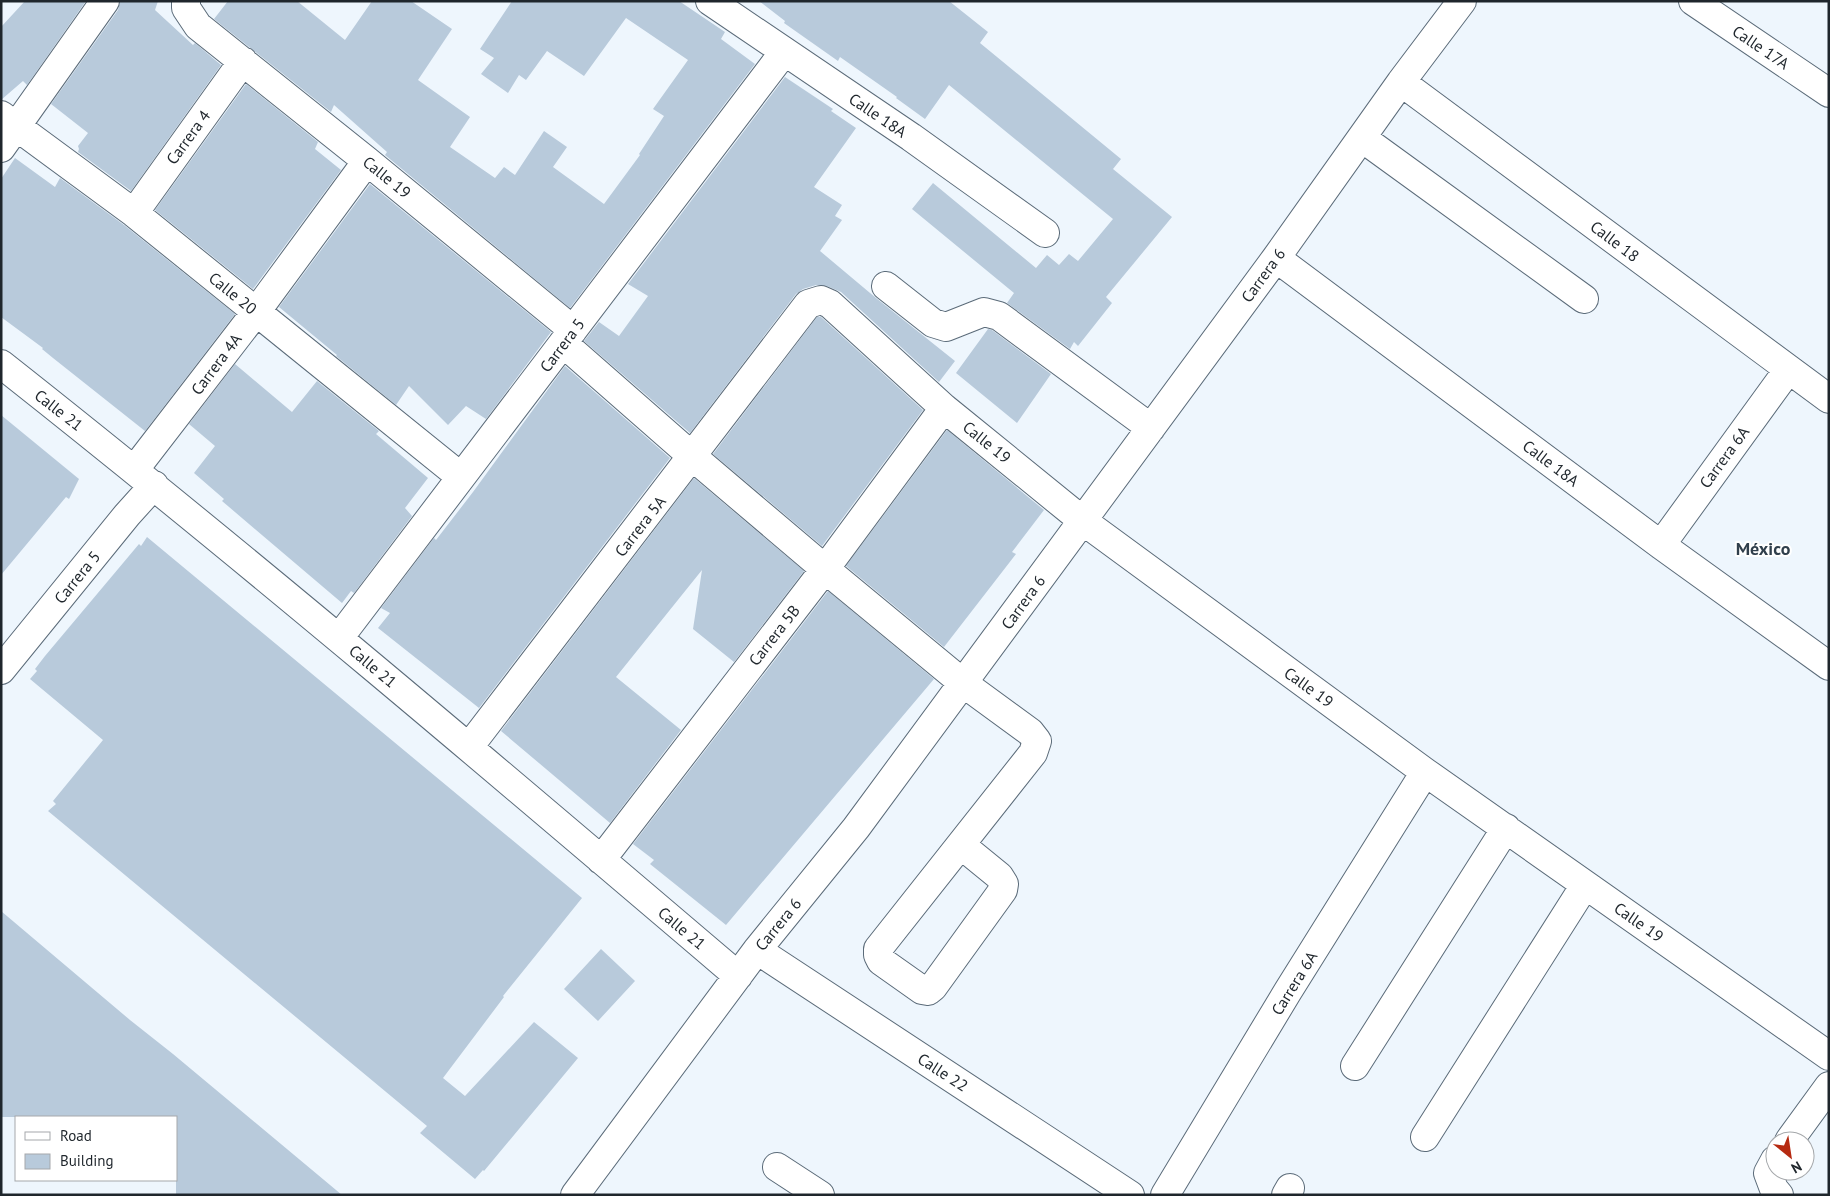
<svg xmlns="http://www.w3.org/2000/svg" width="1830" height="1196" viewBox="0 0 1830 1196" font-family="'PT Sans',sans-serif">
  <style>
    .building { fill: #b8cadb }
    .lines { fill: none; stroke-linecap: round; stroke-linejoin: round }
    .minor-casing { stroke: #5b6b79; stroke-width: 30 }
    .minor { stroke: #fff; stroke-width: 28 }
    .labels { text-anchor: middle; stroke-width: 4; stroke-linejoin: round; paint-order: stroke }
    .street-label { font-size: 16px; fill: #1f262c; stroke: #fff }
    .neighbourhood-label { font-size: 18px; font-weight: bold; fill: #303f4c; stroke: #fff }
  </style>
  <rect width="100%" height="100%" fill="#eef6fd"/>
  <path class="building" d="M25,1h61l-59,84 -4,-4 -22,19v-73z
    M120,1h38l-3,9 38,35 2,-2 26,22 -90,126 -53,-39 1,-3 -1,-3 10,-13 -37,-29 67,-94z
    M228,1h69l48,39 27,-39h39l41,28 -34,51 52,37 -20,30 45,31 9,-11 11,8 29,-44 23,16 -14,20 51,37 36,-49 -1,-1 25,-38 -11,-7 35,-49 -62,-42 -42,58 -37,-25 -21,29 -7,-5 -11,18 -27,-19 13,-16 -14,-9 32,-48h167l46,31 -4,7 34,25 -185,244 -185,-153 2,-3 -53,-47 -3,7 -117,-93z
    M759,1h190l39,31 -8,11 141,116 -8,10 59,48 -66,80 6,6 -34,43 -4,-4 -4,7 -63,-46 7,-10 -102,-84 21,-26 103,85 11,-13 12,10 10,-11 9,7 35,-42 -164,-134 -24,34 -29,-21 1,-1 -57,-40 -2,4 -54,-38 1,-2z
    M785,77l48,32 -2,2 25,17 -42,59 28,18 -7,11 7,4 -22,31 56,47 79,63 -16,21 -98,-90 -14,-6 -11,-1 -13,4 -7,5 -106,139 -106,-92 15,-19 20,14 29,-40 -20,-12z
    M246,84l72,58 -3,7 26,21 -88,119 -98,-79z
    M15,158l40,29 5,-9 64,47 111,89 -90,117 -92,-73 -11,-9 1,-1 -42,-31v-138z
    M370,184l181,148 -65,87 -20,-13 -18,19 -39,-39 -13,19 -60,-49 1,-1 -58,-48z
    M817,317h4l102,93 -101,136 -109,-92z
    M988,329l4,1 59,44 -34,49 -61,-50z
    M235,364l57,48 25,-31 62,50 -3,3 52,44 -23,30 7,8 -58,77 -3,-2 -9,12 -120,-102 2,-2 -30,-26 21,-27 -26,-22z
    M565,366l105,92 -191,250 -101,-80 12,-15 -9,-5 53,-70 2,2 37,-48z
    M1,415l78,64 -10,20 -3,-2 -65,78z
    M947,430l97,80 -32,42 4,2 -72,93 -98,-81z
    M694,478l110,93 -70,91 -41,-33 9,-59 -86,107 65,53 -71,93 -109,-92z
    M147,537l435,361 -79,98 1,1 -61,81 22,18 69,-74 44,36 -94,113 -1,-1 -8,9 -55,-46 7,-7 -379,-315 8,-7 -3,-3 50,-61 -73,-61 7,-8 -2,-2 10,-13 94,-112 2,2z
    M828,591l106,88 -208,246 -76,-61 4,-4 -21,-16z
    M1,911l129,109 43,34 169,141h-166v-78h-175z
    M601,949l34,32 -37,40 -34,-32z"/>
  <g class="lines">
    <defs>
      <path id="minor" d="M186,1v7l12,18 169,135 206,169
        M710,1l201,136 134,96
        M1693,1l136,92
        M1401,82l428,317
        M1,115l133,98 327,264
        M1362,138l222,161
        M1,148l104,-147
        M134,213l109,-152
        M1276,258l385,287 168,121
        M886,286l47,37 13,4 38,-15 15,4 152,112
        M563,343l130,114 132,112 138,114 67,49 7,9 -4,12 -155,196v6l3,6 41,29 6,1 5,-4 70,-97 1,-6 -5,-8 -38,-31
        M1,364c251,198 494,405 737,612
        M135,469l121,-157 111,-151
        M1661,545l127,-175
        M339,638l445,-586
        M1,670l126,-155 27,-30
        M469,747l339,-443 13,-4 9,4 114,104 139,113 342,251 404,284
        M601,860l224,-291 119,-161
        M757,950l373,245
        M1355,1066l151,-238
        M1425,1137l160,-252
        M1789,1141l40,-55
        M1775,1160l-7,13 6,16 5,6
        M777,1167l43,28
        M575,1195l182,-245 99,-122 420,-570 125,-176 61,-81
        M1165,1195l123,-204 137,-219
        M1286,1195l4,-7"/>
    </defs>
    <use href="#minor" class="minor-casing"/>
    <use href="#minor" class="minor"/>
  </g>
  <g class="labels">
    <g class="street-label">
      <text transform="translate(1761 47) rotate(34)" y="6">Calle 17A</text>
      <text transform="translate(878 115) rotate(34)" y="6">Calle 18A</text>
      <text transform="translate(188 137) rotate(-54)" y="6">Carrera 4</text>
      <text transform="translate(387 177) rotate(39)" y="6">Calle 19</text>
      <text transform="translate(1615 241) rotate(37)" y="6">Calle 18</text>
      <text transform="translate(1263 275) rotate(-54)" y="6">Carrera 6</text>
      <text transform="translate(233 293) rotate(39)" y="6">Calle 20</text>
      <text transform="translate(562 345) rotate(-53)" y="6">Carrera 5</text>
      <text transform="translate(216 364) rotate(-53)" y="6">Carrera 4A</text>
      <text transform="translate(59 410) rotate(38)" y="6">Calle 21</text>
      <text transform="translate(987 442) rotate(39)" y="6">Calle 19</text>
      <text transform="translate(1724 457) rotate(-54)" y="6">Carrera 6A</text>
      <text transform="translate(1551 463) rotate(37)" y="6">Calle 18A</text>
      <text transform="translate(640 526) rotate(-52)" y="6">Carrera 5A</text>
      <text transform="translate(77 577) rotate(-51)" y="6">Carrera 5</text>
      <text transform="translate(1023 602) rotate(-54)" y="6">Carrera 6</text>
      <text transform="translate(774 635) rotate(-52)" y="6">Carrera 5B</text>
      <text transform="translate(373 666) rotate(40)" y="6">Calle 21</text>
      <text transform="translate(1309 687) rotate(36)" y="6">Calle 19</text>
      <text transform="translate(1639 922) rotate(35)" y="6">Calle 19</text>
      <text transform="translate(778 924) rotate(-51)" y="6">Carrera 6</text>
      <text transform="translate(682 928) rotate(40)" y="6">Calle 21</text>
      <text transform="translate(1294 983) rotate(-58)" y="6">Carrera 6A</text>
      <text transform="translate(943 1072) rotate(33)" y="6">Calle 22</text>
    </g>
    <g class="neighbourhood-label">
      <text x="1763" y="555">México</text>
    </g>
  </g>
  <rect width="1830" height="1196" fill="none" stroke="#1f262c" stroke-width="5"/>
  <rect x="15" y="1116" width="162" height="65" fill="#ffffff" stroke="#a5a8ab"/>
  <rect x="25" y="1132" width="25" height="8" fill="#ffffff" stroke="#a5a8ab"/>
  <text x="60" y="1141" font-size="15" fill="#1f262c">Road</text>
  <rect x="25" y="1154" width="25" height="15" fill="#b8cadb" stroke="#a5a8ab"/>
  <text x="60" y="1166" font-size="15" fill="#1f262c">Building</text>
  <g transform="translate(1790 1156) rotate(150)"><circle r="24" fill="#ffffff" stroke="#a5a8ab"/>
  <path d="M0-4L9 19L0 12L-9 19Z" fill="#b62a11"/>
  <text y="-8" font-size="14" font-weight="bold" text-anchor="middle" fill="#1f262c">N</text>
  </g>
</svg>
